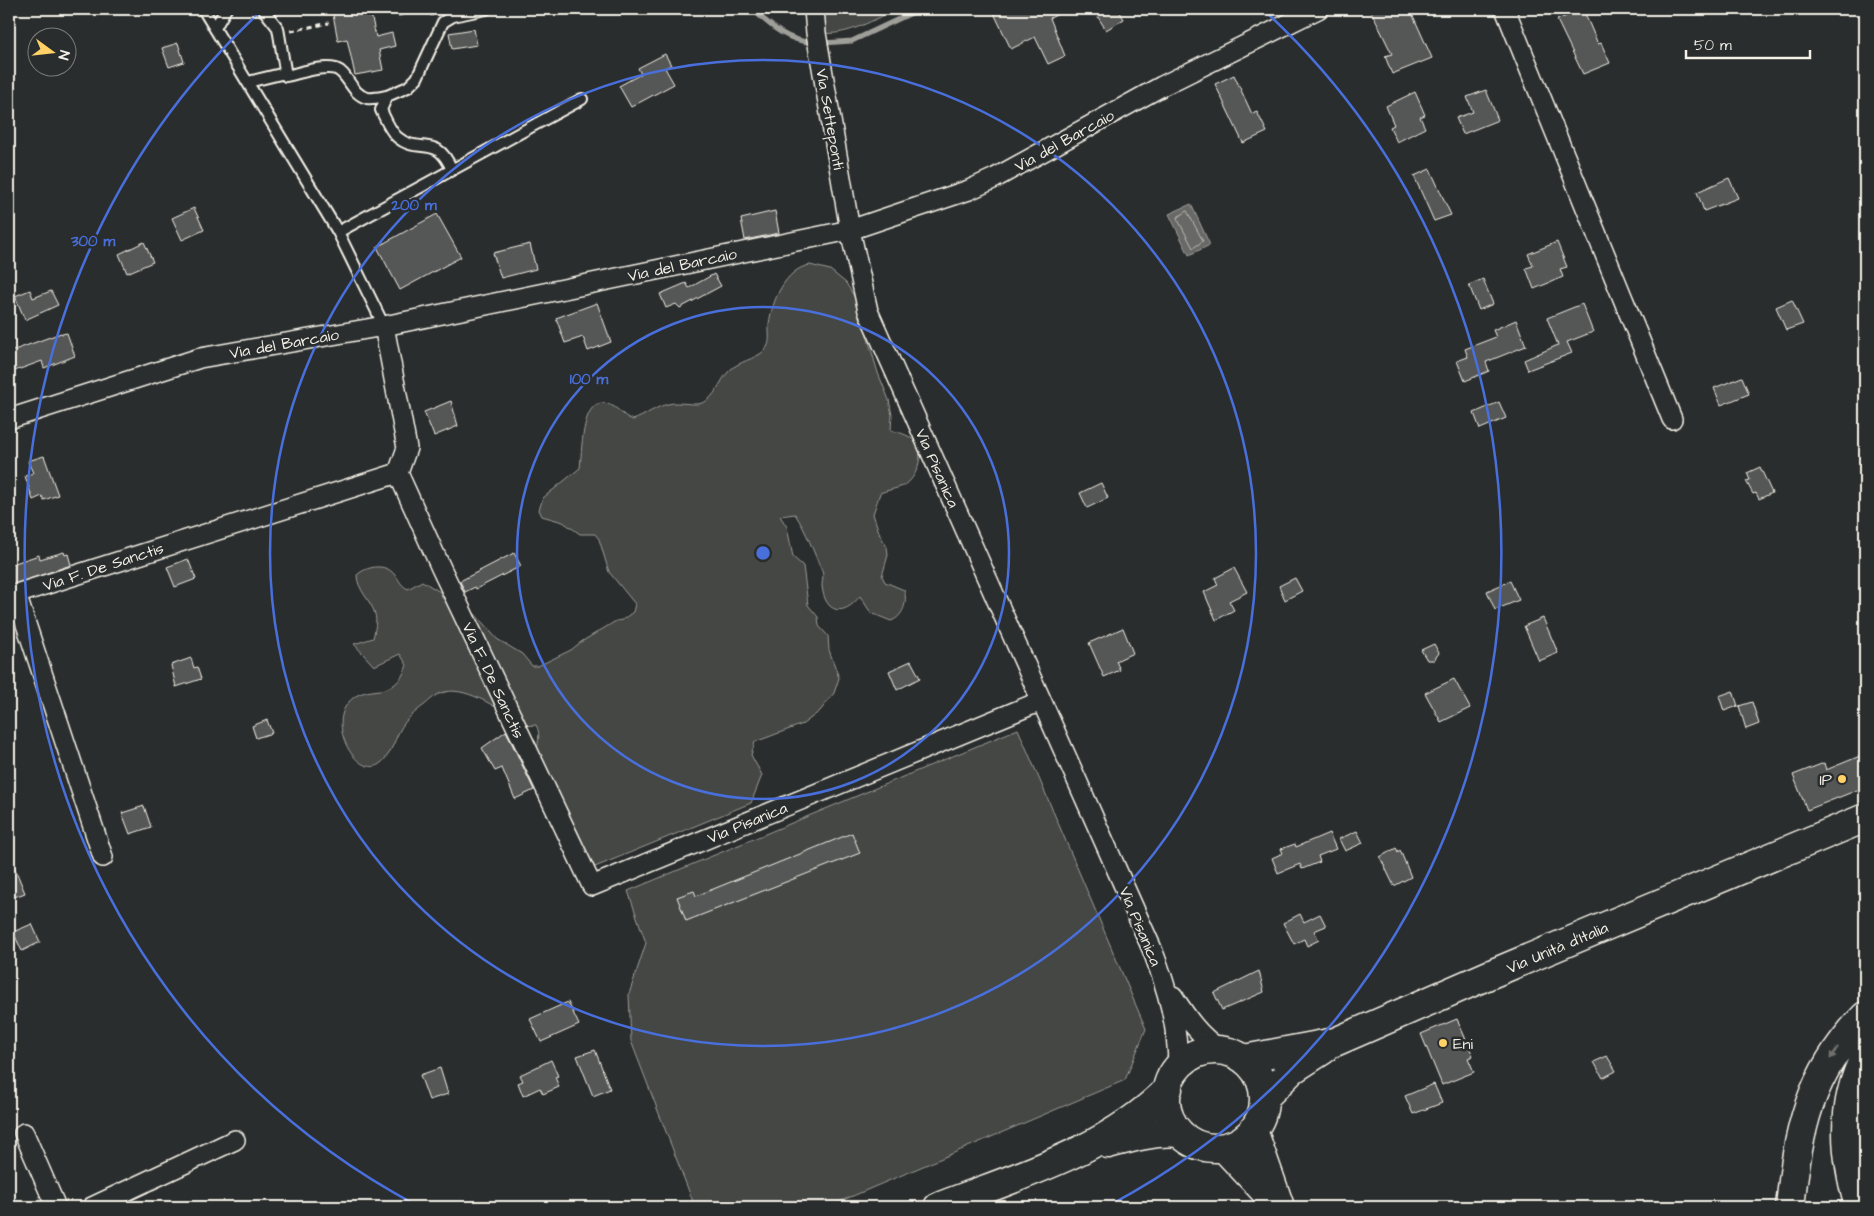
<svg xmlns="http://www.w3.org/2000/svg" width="1874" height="1216" viewBox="0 0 1874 1216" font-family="'Architects Daughter',sans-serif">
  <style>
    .green { fill: #444645; stroke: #9c9c96 }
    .water { fill: #676866; stroke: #9f9f9a }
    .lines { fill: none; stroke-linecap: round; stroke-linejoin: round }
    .shore { stroke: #bcbab4; stroke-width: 1 }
    .stream { stroke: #9f9f9a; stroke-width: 5 }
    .building { fill: #555756; stroke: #f4f1e8 }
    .lane-casing { stroke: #f4f1e8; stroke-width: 14 }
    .street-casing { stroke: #f4f1e8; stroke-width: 22 }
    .secondary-casing { stroke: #f4f1e8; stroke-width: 31 }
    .highway-casing { stroke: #f4f1e8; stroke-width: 31 }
    .path { stroke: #f4f1e8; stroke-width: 3; stroke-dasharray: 5 4; stroke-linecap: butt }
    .lane { stroke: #2a2d2e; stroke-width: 10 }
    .street { stroke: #2a2d2e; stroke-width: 19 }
    .secondary { stroke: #2a2d2e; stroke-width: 28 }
    .highway { stroke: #2a2d2e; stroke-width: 28 }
    .oneway { fill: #71726f }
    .ring { fill: none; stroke: #486fdb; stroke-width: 2.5 }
    .poi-dot { fill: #ffd166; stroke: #2a2d2e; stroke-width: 2 }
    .labels { text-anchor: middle; stroke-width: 5; stroke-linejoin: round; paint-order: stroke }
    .street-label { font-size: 16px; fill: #f4f1e8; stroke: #2a2d2e }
    .poi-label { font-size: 16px; fill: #f4f1e8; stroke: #2a2d2e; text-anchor: end }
    .centre { fill: #486fdb; stroke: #2a2d2e; stroke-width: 2.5 }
    .ring-label { font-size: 15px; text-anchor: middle; font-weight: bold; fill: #486fdb; stroke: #2a2d2e; stroke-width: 5; stroke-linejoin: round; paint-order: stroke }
  </style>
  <rect width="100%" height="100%" fill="#2a2d2e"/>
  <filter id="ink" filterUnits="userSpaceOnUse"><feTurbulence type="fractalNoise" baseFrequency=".02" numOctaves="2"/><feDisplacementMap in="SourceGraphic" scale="10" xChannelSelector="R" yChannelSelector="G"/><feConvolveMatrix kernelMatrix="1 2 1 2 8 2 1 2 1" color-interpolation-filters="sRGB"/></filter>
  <g filter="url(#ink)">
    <path class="green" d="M817,9h80c-23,10 -48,27 -74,24z
      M810,265l20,5 16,13 11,18 21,72 11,27 3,15 -1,15c8,3 18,4 24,12 11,12 1,38 -12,44 -7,3 -16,4 -23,7l-7,21 7,21 7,12 1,8 -6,21 3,6 19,8c4,12 -1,27 -13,31l-20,-8 -11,-17c-16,21 -35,18 -38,-10 0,-5 2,-10 0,-15 -9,-20 -15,-39 -27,-57l-15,2 7,11 6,30 10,9 5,39 10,12 1,9 9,10 1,14 10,28 -5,15 -14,18 -17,13 -48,18 -4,13 11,20 -11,28 -156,64c-13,-13 -11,-23 -19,-37 -13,-25 -31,-47 -38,-75 -2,-11 4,-20 -2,-30l-14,1c-16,-14 -55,-40 -77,-34 -10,2 -14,8 -22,14 -8,6 -18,14 -23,24 -6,11 -10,28 -22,35 -22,11 -50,-39 -30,-62 18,-23 46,1 59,-38l-7,-11 -26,12 -20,-22 19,-6c2,-8 4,-17 2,-24 -4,-14 -18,-24 -18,-39 10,-9 28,-12 37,-1 6,6 6,11 14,15l14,-8 18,11 3,7 6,4 26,11 22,25 25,15 10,12h6l33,-16 10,-8 35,-21 6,-1 11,-8 2,-8 -26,-32 -10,-33 -4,-5h-15l-17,-12 -21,-6 -3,-6 4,-12 37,-30c2,-15 1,-66 23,-65 14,1 18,13 30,17 12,-4 22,-13 35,-16 11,-3 26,2 34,-1 13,-4 18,-23 27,-32 9,-10 26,-11 36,-21 7,-8 3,-17 4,-26 3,-23 16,-55 41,-59z
      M1018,729l128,300 -21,51 -298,127h-132l-64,-166 -2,-47 17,-51 -18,-52z"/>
    <path class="water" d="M1191,204l19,41 -21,10 -20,-41z"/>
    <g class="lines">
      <path class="shore" d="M1187,211l16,30 -10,7 -16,-30z"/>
      <path class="stream" d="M752,9c20,18 35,32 62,34
        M823,43l29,-2 68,-32"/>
    </g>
    <path class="building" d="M332,9h38l6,28 16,-4 3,13 -16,4 4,20 -28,5 -8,-36 -9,2z
      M992,9h77l-19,9 15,38 -17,8 -13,-27 -24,12z
      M1093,9h25l6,10 -18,11z
      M1370,9h40l22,49 -40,16 -7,-18 7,-2z
      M1583,9l15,35 3,-1 9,20 -27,11 -26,-54z
      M474,29l3,16 -25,4 -3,-16z
      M178,43l6,19 -15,5 -7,-19z
      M665,54l6,11 -6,3 9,16 -43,23 -12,-21 22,-12 -3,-6z
      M1234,75l18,39 5,-2 10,20 -24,11 -28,-59z
      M1486,90l12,30 -35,14 -7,-16 17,-6 -6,-15z
      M1415,92l10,23 -5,2 5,11 -28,14 -7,-15 4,-2 -8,-19z
      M1430,169l21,46 -17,6 -20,-45z
      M1729,178l9,20 -34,13 -7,-19z
      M194,208l10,22 -22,10 -10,-22z
      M775,211l4,22 -34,7 -4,-21z
      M437,214l24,43 -61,33 -23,-43z
      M144,242l9,20 -26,11 -8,-19z
      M1557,242l10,25 -7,2 3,8 -29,12 -8,-21 7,-2 -5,-12z
      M530,244l6,25 -35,9 -8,-25z
      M714,274l7,12 -41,22 -4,-4 -10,4 -6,-14 26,-11 3,5z
      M1483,279l10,25 -14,6 -10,-25z
      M30,290l3,8 18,-7 7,14 -33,15 -10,-24z
      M1792,300l11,24 -17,6 -10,-23z
      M597,303l14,39 -23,9 -5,-14 -18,6 -9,-25z
      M1582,304l11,28 -26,10 5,11 -44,17 -4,-10 34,-15 -11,-27z
      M1516,320l10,26 -40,16 3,9 -24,10 -8,-20 11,-4 -3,-8 31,-12 -3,-7z
      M61,333l1,1 5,-1 8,23 -31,12 -2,-7 -33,12v-21z
      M1742,377l7,17 -28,11 -7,-17z
      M451,401l7,25 -24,10 -10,-24z
      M1499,402l7,16 -26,11 -6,-16z
      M44,456l14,39 -14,5 -2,-4 -9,4 -8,-24 8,-3 -5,-12z
      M1760,467l12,26 -13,6 -3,-6 -3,1 -7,-13 4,-1 -3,-7z
      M1101,483l7,15 -21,10 -7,-15z
      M64,552l1,3 3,-1 3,11 -62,21v-21l30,-10 1,4z
      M514,553l7,13 -45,23 -1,-2 -10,5 -5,-11z
      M188,559l8,20 -21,8 -8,-20z
      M1234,568l13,24 -18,9 5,9 -18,10 -12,-28 14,-7 -3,-7z
      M1295,578l7,13 -17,9 -6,-14z
      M1510,581l9,19 -24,10 -8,-19z
      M1543,618l15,35 -19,8 -15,-35z
      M1123,628l10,25 -17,8 4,9 -16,7 -15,-34z
      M1434,644l5,9 -5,7h-7l-6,-10z
      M191,658l3,10 3,-1 4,12 -25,8 -5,-22z
      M911,661l9,17 -23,12 -8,-19z
      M1454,679l16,29 -29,14 -16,-29z
      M1733,691l5,15 -14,5 -5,-15z
      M1752,702l7,22 -13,5 -7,-23z
      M267,720l5,13 -16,5 -4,-12z
      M506,731l28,59 -19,9 -13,-31 -7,3 -13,-23z
      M1865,754v33l-58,23 -14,-35 31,-12 2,7z
      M144,806l7,21 -21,7 -8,-21z
      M1357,831l6,12 -18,8 -6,-12z
      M852,833l8,20 -174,68 -9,-24 17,-6 2,5z
      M1329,833l7,16 -18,7 2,6 -18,7 -2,-5 -22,9 -6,-15 11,-5 -2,-4 14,-5 1,3z
      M1396,848l2,4 2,-2 11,27 -17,9 -14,-29z
      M9,854l16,39 -16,6z
      M1300,914l4,8 16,-8 6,12 -12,5 5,9 -12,6 -3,-7 -10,5 -11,-21z
      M32,924l8,18 -18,9 -9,-19z
      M1259,971l5,21 -42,18 -8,-17z
      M568,1002l11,23 -38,17 -11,-23z
      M1457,1019l16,37 -5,2 6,14 -32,13 -21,-51z
      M595,1050l15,39 -17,7 -16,-40z
      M1607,1056l9,15 -13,7 -9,-16z
      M551,1060l7,16 -3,1 4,10 -16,7 -3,-6 -17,8 -5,-13 5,-2 -3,-6z
      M440,1068l8,26 -19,6 -9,-25z
      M1434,1084l8,19 -29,11 -8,-18z"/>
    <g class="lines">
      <defs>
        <path id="lane" d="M203,9l135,223 46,94
          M263,9l15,19 8,48c14,-3 36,-11 50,-7 12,4 15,25 31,29 6,1 14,-1 20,-2
          M215,28l11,-19
          M248,82l37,-9
          M452,170c-16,-38 -33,-14 -55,-33 -7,-6 -12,-19 -16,-27l6,-14 21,-9 9,-9 26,-56 10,-6 33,-7
          M338,232l244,-133"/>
        <path id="street" d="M814,9l2,24 34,197 18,81 284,638c15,39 26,76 26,118
          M1505,9l167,410
          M9,419l191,-61 184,-32 466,-96 119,-40 26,-12 167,-92 156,-77
          M398,473l43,95 151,318 449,-185
          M103,857l-87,-263 382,-121 9,-25 -23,-122
          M1173,996c14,22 26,40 48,54
          M24,1133l32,74
          M92,1207l143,-67"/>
        <path id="secondary" d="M1166 1099a49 49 0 1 1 98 0a49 49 0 1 1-98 0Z
          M1244,1059l91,-17 156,-68 374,-156
          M1264,1098l28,-28 31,-20
          M1253,1130l27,77
          M1108,1144c25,-7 47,-13 72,-11
          M1224,1148l47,50
          M938,1207c80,-31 169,-56 230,-118"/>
        <path id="highway" d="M1790,1207c8,-77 19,-133 75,-191
          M1859,1207c-15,-54 -19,-100 6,-151"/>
      </defs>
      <use href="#lane" class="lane-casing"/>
      <use href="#street" class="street-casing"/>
      <use href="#secondary" class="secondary-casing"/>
      <use href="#highway" class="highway-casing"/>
      <path class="path" d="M398,15l33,-6 1,7
        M291,31l38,-8
        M1191,1150l13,5"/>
      <use href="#lane" class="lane"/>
      <use href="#street" class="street"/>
      <use href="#secondary" class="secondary"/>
      <use href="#highway" class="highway"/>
    </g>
    <defs><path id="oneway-solid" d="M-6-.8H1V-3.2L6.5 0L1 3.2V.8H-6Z" transform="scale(1.25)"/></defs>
    <use class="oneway" href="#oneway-solid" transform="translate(1834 1053) rotate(123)"/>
  </g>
  <g class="ring">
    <circle cx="763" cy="553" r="246"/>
    <circle cx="763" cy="553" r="493"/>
    <path d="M416 1205A739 739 0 0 1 259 13M1267 13A739 739 0 0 1 1110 1205"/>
  </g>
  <g class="poi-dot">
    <circle cx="1842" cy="779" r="5"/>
    <circle cx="1443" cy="1043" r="5"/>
  </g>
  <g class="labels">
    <g class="street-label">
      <text transform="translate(831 119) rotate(80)" y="6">Via Setteponti</text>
      <text transform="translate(1064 140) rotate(-29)" y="6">Via del Barcaio</text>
      <text transform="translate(682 264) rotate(-12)" y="6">Via del Barcaio</text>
      <text transform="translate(284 343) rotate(-10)" y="6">Via del Barcaio</text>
      <text transform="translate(938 468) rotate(66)" y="6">Via Pisanica</text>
      <text transform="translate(103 566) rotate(-18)" y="6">Via F. De Sanctis</text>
      <text transform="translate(494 680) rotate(65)" y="6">Via F. De Sanctis</text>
      <text transform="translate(747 822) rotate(-22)" y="6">Via Pisanica</text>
      <text transform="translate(1141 926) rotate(67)" y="6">Via Pisanica</text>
      <text transform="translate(1557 947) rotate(-23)" y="6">Via Unità d'Italia</text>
    </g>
    <g class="poi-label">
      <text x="1832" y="785">IP</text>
      <text x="1453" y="1049" text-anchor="start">Eni</text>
    </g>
  </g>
  <circle cx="763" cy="553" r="8" class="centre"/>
  <g class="ring-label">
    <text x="414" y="210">200 m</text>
    <text x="93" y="246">300 m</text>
    <text x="589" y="384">100 m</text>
  </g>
  <rect width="1874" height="1216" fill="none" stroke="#2a2d2e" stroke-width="30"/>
  <rect x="15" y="15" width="1844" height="1186" fill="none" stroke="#f4f1e8" stroke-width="2" filter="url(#ink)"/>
  <g transform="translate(52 52) rotate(105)"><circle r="24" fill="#2a2d2e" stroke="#7b7b78"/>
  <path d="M0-4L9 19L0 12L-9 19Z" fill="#ffd166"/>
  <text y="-8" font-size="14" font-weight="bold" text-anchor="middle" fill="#f4f1e8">N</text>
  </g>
  <path d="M1686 50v8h124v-8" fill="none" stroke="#f4f1e8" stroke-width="2.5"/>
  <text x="1694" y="50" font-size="15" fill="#f4f1e8" stroke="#2a2d2e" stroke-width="4" paint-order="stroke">50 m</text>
</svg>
